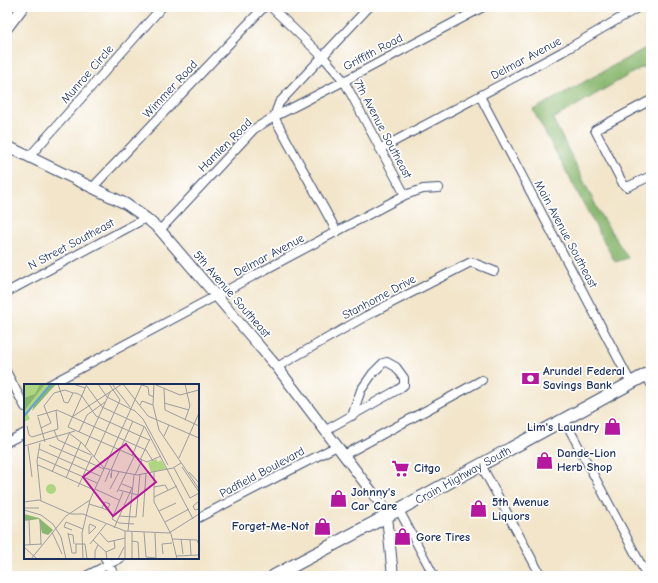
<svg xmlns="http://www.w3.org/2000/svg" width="658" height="583" viewBox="0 0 658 583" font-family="'Comic Neue',sans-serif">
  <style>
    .forest { fill: #8ab76f; stroke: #527366 }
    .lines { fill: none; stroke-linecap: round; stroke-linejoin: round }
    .minor-casing { stroke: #3b4a6e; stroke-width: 10 }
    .tertiary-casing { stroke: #3b4a6e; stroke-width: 12 }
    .primary-casing { stroke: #3b4a6e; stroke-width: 14 }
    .minor { stroke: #fff; stroke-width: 8 }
    .tertiary { stroke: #fff; stroke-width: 10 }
    .primary { stroke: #fff; stroke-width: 12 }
    .labels { text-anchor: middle; stroke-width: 3.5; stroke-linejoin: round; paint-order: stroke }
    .street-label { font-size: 12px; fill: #1b2f5e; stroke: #fff }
    .poi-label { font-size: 12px; font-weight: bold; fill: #1b2f5e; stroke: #fff; text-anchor: start }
    .inset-river { fill: none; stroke: #67a0d6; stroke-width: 2 }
    .inset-road { fill: none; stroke: #9c9c9f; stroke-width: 1 }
    .view { fill: #b5179e; fill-opacity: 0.15; stroke: #b5179e; stroke-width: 2 }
    .inset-edge { fill: none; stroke: #1b2f5e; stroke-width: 2 }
  </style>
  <rect width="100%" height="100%" fill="#fff"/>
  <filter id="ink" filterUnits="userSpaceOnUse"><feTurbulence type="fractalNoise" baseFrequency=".025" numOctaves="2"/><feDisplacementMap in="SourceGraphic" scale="8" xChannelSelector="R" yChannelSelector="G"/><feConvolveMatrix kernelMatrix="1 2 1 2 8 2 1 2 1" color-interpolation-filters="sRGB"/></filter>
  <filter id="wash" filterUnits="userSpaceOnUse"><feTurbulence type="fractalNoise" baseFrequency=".012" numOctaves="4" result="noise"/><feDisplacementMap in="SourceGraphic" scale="16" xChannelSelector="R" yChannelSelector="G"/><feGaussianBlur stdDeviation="0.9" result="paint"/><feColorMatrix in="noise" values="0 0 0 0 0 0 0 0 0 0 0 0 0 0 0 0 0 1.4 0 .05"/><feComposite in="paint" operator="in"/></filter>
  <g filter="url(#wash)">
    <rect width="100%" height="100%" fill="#f2e5ca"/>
    <path class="forest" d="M651,45v17l-98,57 48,97 27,42 -13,4 -82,-152z"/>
  </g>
  <g filter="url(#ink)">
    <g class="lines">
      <defs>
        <path id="minor" d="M271,7l55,53 18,21 61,114
          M480,96l151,287
          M651,100l-56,30 28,54 4,3 24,-11
          M380,149l182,-97 77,-45
          M29,157l133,-150
          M93,187l171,-180
          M160,230l94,-101 20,-12 5,-14 90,-96
          M337,232l-63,-115 74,-38 135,-72
          M7,292l139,-74
          M277,367l89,-51 105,-54 23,9
          M7,373l18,34
          M646,375l5,9
          M49,385l356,-190 18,-6 16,-1
          M564,419l83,157
          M326,430l73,-41 5,-4v-7l-8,-11 -9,-5 -4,1 -10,10 -12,17 -9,26
          M7,442l18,-9
          M344,455l138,-75
          M481,465l60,111
          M399,510l35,66
          M198,518l139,-72
          M105,558l10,18
          M86,576l35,-18"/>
        <path id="tertiary" d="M7,28l16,-21
          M7,146l119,58 20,14 14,12 117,137 107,141 3,8 6,60"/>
        <path id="primary" d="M274,576l113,-60 264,-144"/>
      </defs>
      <use href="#minor" class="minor-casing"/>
      <use href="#tertiary" class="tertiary-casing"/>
      <use href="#primary" class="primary-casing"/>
      <use href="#minor" class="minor"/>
      <use href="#tertiary" class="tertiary"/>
      <use href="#primary" class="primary"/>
    </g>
  </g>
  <defs>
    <symbol id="bank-bare" viewBox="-9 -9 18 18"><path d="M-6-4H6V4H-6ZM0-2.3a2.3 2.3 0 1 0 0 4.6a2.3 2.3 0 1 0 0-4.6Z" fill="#b5179e" stroke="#fff" stroke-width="2.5" paint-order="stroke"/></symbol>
    <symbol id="shop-bare" viewBox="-9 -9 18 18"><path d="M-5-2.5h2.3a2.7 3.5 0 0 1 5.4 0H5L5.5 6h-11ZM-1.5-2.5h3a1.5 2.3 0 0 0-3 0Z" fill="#b5179e" stroke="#fff" stroke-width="2.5" paint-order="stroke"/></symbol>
    <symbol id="supermarket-bare" viewBox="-9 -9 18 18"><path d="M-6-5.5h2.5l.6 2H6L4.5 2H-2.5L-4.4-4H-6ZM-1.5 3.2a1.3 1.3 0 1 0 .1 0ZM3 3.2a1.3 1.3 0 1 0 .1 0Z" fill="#b5179e" stroke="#fff" stroke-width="2.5" paint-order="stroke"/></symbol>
  </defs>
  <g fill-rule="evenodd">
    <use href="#bank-bare" x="518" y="366" width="25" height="25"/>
    <use href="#shop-bare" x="600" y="414" width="25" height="25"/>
    <use href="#shop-bare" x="532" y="448" width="25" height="25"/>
    <use href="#supermarket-bare" x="388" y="456" width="25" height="25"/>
    <use href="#shop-bare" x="326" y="486" width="25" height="25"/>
    <use href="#shop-bare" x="466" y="496" width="25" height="25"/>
    <use href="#shop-bare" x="310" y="514" width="25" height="25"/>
    <use href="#shop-bare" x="390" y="524" width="25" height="25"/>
  </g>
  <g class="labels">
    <g class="street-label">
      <text transform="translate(373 52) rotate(-28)" y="4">Griffith Road</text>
      <text transform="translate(526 58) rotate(-28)" y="4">Delmar Avenue</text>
      <text transform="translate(87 74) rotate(-49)" y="4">Munroe Circle</text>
      <text transform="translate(170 89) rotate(-47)" y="4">Wimmer Road</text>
      <text transform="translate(383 129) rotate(62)" y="4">7th Avenue Southeast</text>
      <text transform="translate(225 145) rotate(-45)" y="4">Hamlen Road</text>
      <text transform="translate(566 234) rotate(62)" y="4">Main Avenue Southeast</text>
      <text transform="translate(71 244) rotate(-28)" y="4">N Street Southeast</text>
      <text transform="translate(269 255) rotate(-28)" y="4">Delmar Avenue</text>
      <text transform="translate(232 294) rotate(49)" y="4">5th Avenue Southeast</text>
      <text transform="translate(379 297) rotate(-28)" y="4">Stanhome Drive</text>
      <text transform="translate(262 472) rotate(-28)" y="4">Padfield Boulevard</text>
      <text transform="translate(463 475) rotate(-29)" y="4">Crain Highway South</text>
    </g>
    <g class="poi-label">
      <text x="543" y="375">Arundel Federal<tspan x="543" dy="14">Savings Bank</tspan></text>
      <text x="599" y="431" text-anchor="end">Lim's Laundry</text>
      <text x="557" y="457">Dande-Lion<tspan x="557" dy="14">Herb Shop</tspan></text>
      <text x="414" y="472">Citgo</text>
      <text x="351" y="496">Johnny's<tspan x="351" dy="14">Car Care</tspan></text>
      <text x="492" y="506">5th Avenue<tspan x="492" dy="14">Liquors</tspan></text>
      <text x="309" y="530" text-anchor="end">Forget-Me-Not</text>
      <text x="416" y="541">Gore Tires</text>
    </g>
  </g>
  <g transform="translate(24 384)">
    <rect width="175" height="175" fill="#f2e5ca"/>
    <path d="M0,0h33l-23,21 -6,9 2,5 -6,3zM132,75l2,3 3,-2 5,9 -15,3 -3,-9zM22 105a5 5 0 1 1 10 0a5 5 0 1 1-10 0Z" fill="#aed681"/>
    <path d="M16,0h5l-21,27v-13l11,-4zM27,0h5l-24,27 2,-6zM0,130l15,4 14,12 -5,5 -6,-2 -3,-14 -15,2z" fill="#8ab76f"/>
    <path class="inset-river" d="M0,32l27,-32"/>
    <path class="inset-road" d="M34,0l6,18 4,1 5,-10h3l6,3 14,20 53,24M49,0l12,4M63,0l-19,43 79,35 14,-6M74,0l9,13 28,14 8,8 25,46M88,0l18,23M99,0l25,32 51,22M130,0l-1,21 6,25 40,59M161,0l5,22 -5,14M62,1l16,22 43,20M118,1l6,2 1,8 5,2M132,1l24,10 19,-5M140,5l1,21M140,19l25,7M116,21l2,-4 11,4M141,26l34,16M13,32l20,-6 89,40 7,11M14,33l7,25M48,33l50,-33M3,42l2,9 3,2 26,-8 -2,-19M121,43l48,92M17,44l10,-5 -7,-17 10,-13 11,-3 8,3M30,46l4,10 33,15M55,48l8,-17 18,-13M45,49l13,10 22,25 12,3 21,4 36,-7 8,-5M140,52l5,-11M16,59l-3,18 4,40M25,61l55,24M0,62l51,-15M4,62l4,31M61,63l25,-55M15,65l61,27M108,72l12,-29M14,73l59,26M70,73l26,-57 -11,-16M155,74l20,-45M116,76l10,-21M14,81l56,25M158,83l17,25M150,84l16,30 9,-5M87,86l22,-49M130,87v31l17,32 6,25M28,88l17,-38M165,88l10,11M87,89v5l1,-8M111,91l7,-15M42,94l15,-36M81,98l5,-12M54,103l14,-31M130,103l11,-2 3,5M71,105l24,11M86,105l9,-17M95,106l19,5M93,108l17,-35M99,108l-11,27 7,4 15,1M130,113l23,-11M175,117l-6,5 2,4 4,-1M0,118l15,-2 32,14h12l42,17 44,2 30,-19M65,120l13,4 3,-6 5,2 -3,6 -5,-2M0,124h15M0,126l17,5 12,9 8,13 5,22M135,127l17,-8M95,132l17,1 4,-43M119,133l3,-44M16,136l1,24M141,138l24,-13M66,140l6,3 -7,7v-8zM90,144l18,-40 -10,-4M48,146l-8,-3 2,-5 17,7M104,147l6,-56M28,148l10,22M108,148v27M120,148l2,25 10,1M44,149l4,20h4v-9M76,149l8,9 17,-4M131,149l1,25M44,150l5,1 1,9M148,155l25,1 2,5M157,155l2,15M166,155l1,16M69,156l13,12 1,7M108,157l6,1 1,17M51,160h10l2,15M66,160l16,-20M0,161l18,-1M6,161l-1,-25 3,-1M0,163l13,12M82,168l9,-4 -1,-8M139,170l-1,-10 10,-1M152,172l23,-1M7,175l35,-43 24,-16M59,175l-1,-26 8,-33 52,-116M71,175v-8l3,-6M94,175l6,-12M101,175v-28"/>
    <path class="view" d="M102,60l30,38 -43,34 -30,-39z"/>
    <rect width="175" height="175" class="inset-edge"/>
  </g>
  <rect width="658" height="583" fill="none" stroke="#fff" stroke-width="24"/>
</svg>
